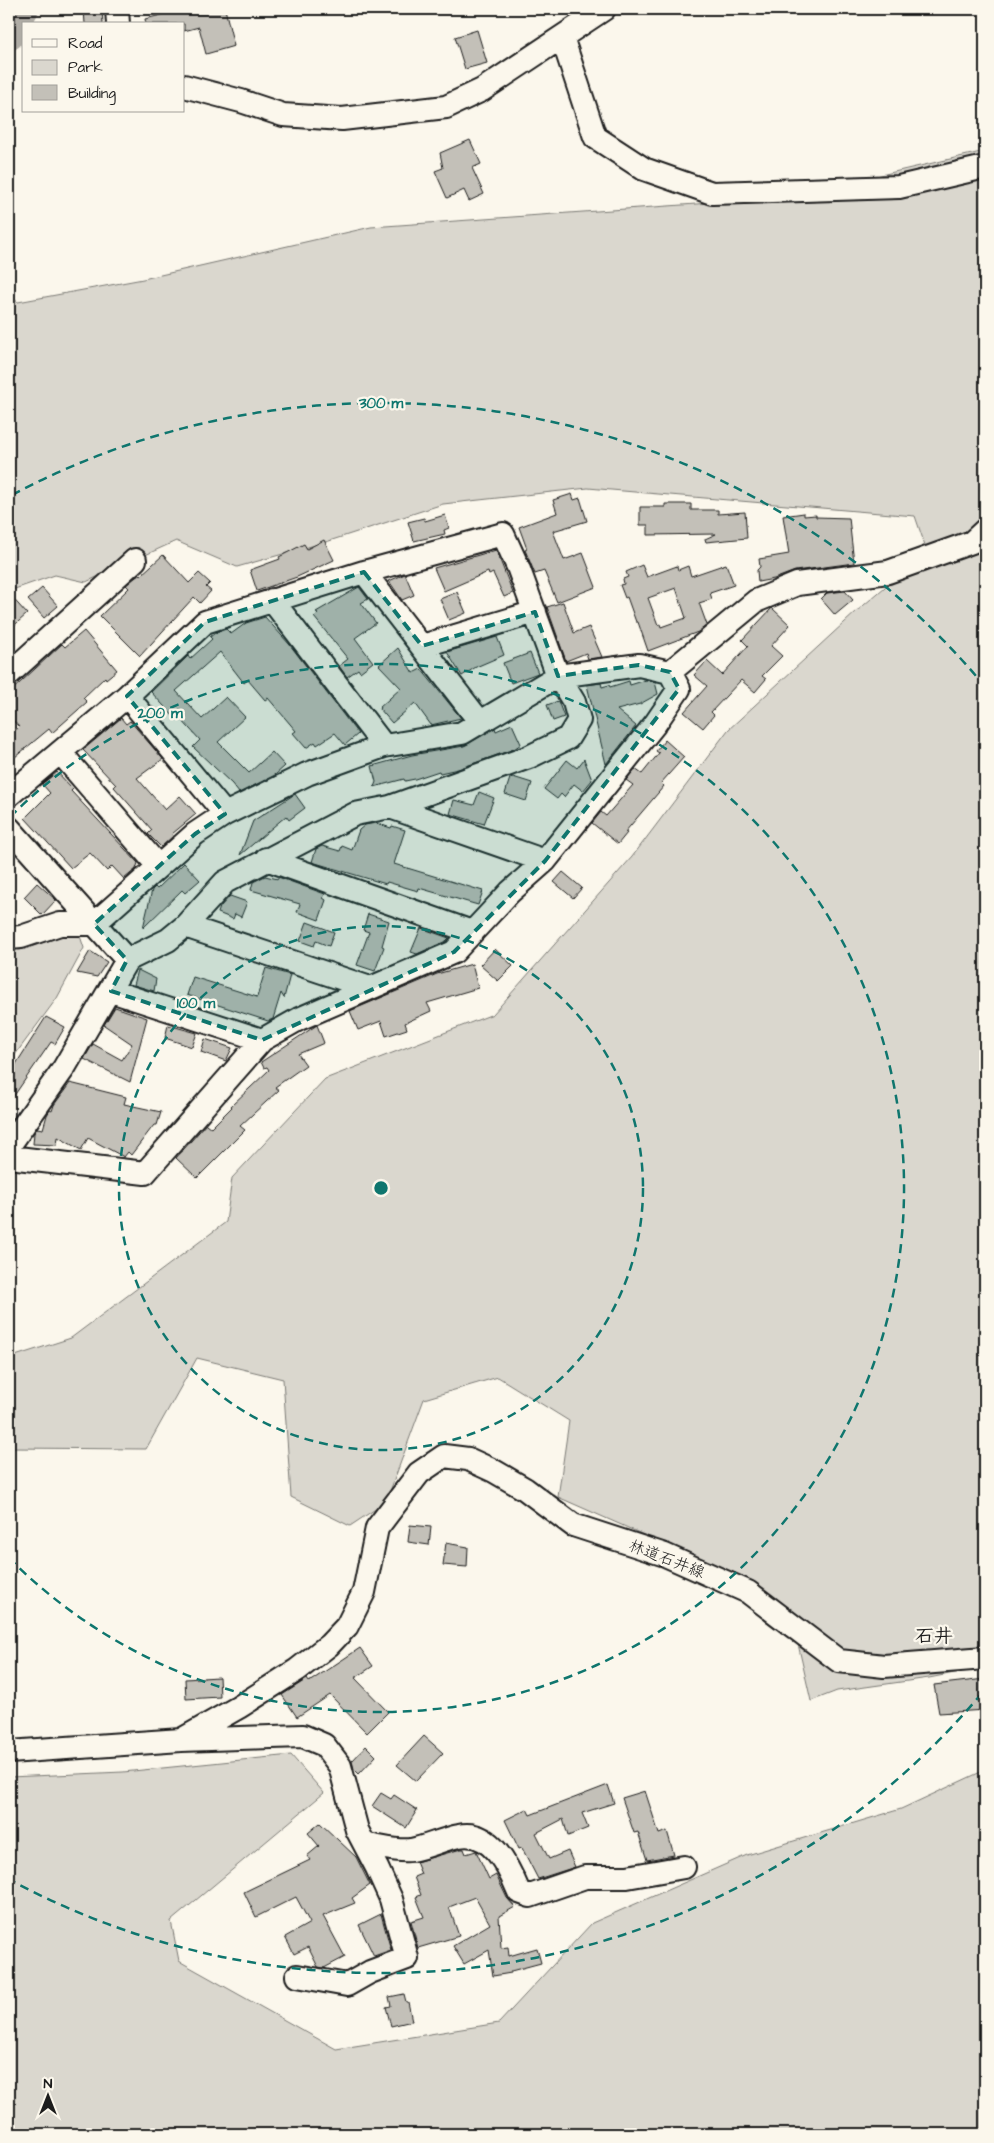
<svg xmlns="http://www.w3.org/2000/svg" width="994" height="2143" viewBox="0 0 994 2143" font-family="'Architects Daughter','Klee One',sans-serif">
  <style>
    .green { fill: #dad7ce; stroke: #7b7a75 }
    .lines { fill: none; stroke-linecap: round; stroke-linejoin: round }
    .river { stroke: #afaca5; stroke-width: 31 }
    .building { fill: #c3c0b8; stroke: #1c1c1c; fill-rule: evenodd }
    .minor-casing { stroke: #1c1c1c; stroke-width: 26 }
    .minor { stroke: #fbf7ec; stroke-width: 22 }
    .marked { fill: #0f766e; fill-opacity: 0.2; stroke: #0f766e; stroke-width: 4; stroke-dasharray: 10 6; stroke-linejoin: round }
    .ring { fill: none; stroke: #0f766e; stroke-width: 2.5; stroke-dasharray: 9 6 }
    .labels { text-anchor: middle; stroke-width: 4.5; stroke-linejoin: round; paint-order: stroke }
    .street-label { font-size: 16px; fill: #1c1c1c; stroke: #fbf7ec }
    .quarter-label { font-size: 19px; font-weight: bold; fill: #1c1c1c; stroke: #fbf7ec }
    .centre { fill: #0f766e; stroke: #fbf7ec; stroke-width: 2.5 }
    .ring-label { font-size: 15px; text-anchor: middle; font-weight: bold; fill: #0f766e; stroke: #fbf7ec; stroke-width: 4.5; stroke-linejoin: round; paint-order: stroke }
  </style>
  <rect width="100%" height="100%" fill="#fbf7ec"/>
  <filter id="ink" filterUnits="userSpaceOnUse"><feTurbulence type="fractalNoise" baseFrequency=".02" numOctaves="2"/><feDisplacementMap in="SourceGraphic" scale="10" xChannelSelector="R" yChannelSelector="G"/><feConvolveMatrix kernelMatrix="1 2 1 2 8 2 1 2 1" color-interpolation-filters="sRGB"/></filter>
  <g filter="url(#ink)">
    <path class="green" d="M985,151v1516l-56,11 -92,13 -26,10 -13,-57 -52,-64 -188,-83 11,-76 -71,-44 -74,22 -38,103 -36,24 -59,-29 -8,-118 -86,-21 -51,91 -137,-1v-90l62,-20 155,-116 6,-44 93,-99 168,-65 139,-157 96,-127 129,-119 70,-60 -12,-35 -327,-28 -145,16 -114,37 -92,26 -61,-26 -90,41 -31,-7 -46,16v-295l9,6 125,-23 228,-52 410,-29z
      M78,930l6,18 -27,50 -48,65v-115l11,2z
      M291,1755l33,38 -153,128 8,40 157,88 163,-26 93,-100 155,-68 154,-46 84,-39v364h-976v-357l114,-5z"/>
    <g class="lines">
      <path class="river" d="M9,35l14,-26"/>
    </g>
    <path class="building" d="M84,9h18l1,15h-18z
      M185,9h40l9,37 -28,8 -7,-27 -15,4v-7h-38l-1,-5z
      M477,30l10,33 -22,6 -10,-32z
      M470,140l11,24 -9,4 12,26 -15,7 -5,-11 -17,8 -12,-27 8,-3 -3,-15z
      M572,494l2,6 6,-2 7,23 -34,10 11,29 19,-7 13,34 -39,15 -13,-31 -9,3 -10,-24 2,-1 -8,-22 38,-14 -4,-13z
      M665,504h26v6h27v4l27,-2 2,26 -41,4 -1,-3 11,-5 -68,1v-10h-8v-18h25z
      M804,513v3l12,-1v2l33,1 5,45 -59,8 -21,8 -16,3 -1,-12 3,-3 -1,-8 30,-5 -6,-38z
      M445,515l4,13 -5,2 1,4 -31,7 -6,-19 16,-4 1,3z
      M324,540l10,20 -37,17 -40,14 -7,-21 30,-11 -1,-2 25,-13 3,5z
      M496,550l17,43 -9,4 -11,-24 -4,2 -1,-3 -44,19 -10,-23z
      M163,555l26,28 10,-10 11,10 -4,4 5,4 -11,12 -6,-6 -54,59 -40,-40 29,-28 -3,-3 14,-11 1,1z
      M726,564l8,21 -24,8 2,6 -13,4 8,22 -9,7 -50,19 -10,-29h-2l-9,-25 -2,1 -5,-13 4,-1 -1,-5 5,-2 -2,-5 16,-7 5,12 30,-11 1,4 10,-4 3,10zM676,588l10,30 -25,9 -1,-3 -2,1 -10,-27z
      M405,574l9,21 -12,5 -13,-19z
      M359,587l9,12 -7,4 15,20 -21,15 18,24 -13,10 -2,-3 -11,8 -8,-11 9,-7 -34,-42 4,-4 -2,-1z
      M42,588l16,18 -14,12 -16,-18z
      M845,591l8,9 -18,15 -14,-16 6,-6z
      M457,592l9,21 -17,7 -9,-21z
      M9,594l18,20 -18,16z
      M563,602l11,31 15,-6 13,30 -14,2 -2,-6 -20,8 -19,-54z
      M772,608l18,17 -19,21 11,10 -20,20 4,3 -11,13 -14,-12 -30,32 3,3 -11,13 -19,-16 23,-26 -13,-11 13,-14 15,14 26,-29 -6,-6z
      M265,617l25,28 68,89 -13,11 -10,-12 -18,12 -2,-3 -9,6 -13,-15 3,-2 -28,-33 -3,2 -17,-20 -4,3 -24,-31 -44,39 26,28 24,-22 19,20 -27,25 31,31 23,-21 13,14 -10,9 -36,18 -7,-9 -39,-37 7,-7 -21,-23 -3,2 -25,-27 37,-36 2,3 22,-20 -2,-2 5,-4 11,-4 5,5 15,-11z
      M84,631l33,39 -11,9 -1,-2 -22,21 4,4 -35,31 -3,-4 -40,33v-26l10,-9 -10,-11v-23l53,-49 3,3z
      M497,637l7,18 -28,12 -14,9 -15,-24z
      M398,648l15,25 8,-4 40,49 -30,7 -16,-22 -23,20 -13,-15 22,-20 -22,-23z
      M530,653l8,20 -27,10 -8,-20z
      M646,680l9,2 3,12 -18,10 -23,6 19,16 -30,38 -19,-79 14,-2 1,4 7,-2 1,2 19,-6 1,4z
      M558,701l6,16 -11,4 -6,-16z
      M121,718l5,6 4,-3 33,38 -26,19 28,32 15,-14 16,18 -24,20 1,2 -12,11 -13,-13 4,-4 -38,-43 2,-2 -33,-35z
      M512,724l9,20 -7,5 -56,20 -18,4 -1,-2 -24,8 -10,2 -1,-2 -30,8 2,-5 -4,-16 40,-11 52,-9 31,-18 1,3z
      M665,740l19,17 -23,26 3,3 -39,46 2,1 -9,11 -26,-21 9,-11 5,4 27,-31 -7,-5 9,-11 7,5 17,-21 -3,-2z
      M584,759l8,21 -9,11 -9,-7 -10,13 -3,-3 -4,5 -13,-10 23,-29 10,8z
      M57,772l16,17 -2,2 67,72 -2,6 -12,10 -12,-13 -5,5 -17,-18 -19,15 -46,-50 25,-25 -8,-9z
      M513,777l19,6 -6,18 -21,-7 5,-16z
      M479,792l15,6 -10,26 -34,-10 4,-14 20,5z
      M295,794l10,14 -16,12 -3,-4 -46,39 13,-34z
      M376,823l15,5 1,-2 13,4 -11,34 89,27 -5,14 -59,-17 -1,3 -31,-9 -1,2 -74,-22 4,-13 6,-3 18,5 2,-5 10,4 7,-20 6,-5z
      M184,863l16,17 -15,13 -3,-3 -39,38 9,-38 3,-3 2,2z
      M563,872l19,16 -9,10 -19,-16z
      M265,876l13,3v-2l47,17 -2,4 3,2 -7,20 -22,-8 3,-8 -49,-14 2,-8z
      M37,883l19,17 -14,15 -18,-18z
      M230,896l17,6 -6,15 -6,-3 -2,5 -15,-6 2,-6z
      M368,914l21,7 -7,25 2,1 -9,24 -18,-6 12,-33 -6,-2z
      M307,922l27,10 -5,14 -13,-5 -2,5 -14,-5z
      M421,928l28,10 -3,3 -29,13 -6,-2z
      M495,949l18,17 -15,15 -18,-16z
      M90,951l17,11 -10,15 -20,-4z
      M472,964l6,24 -51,15 4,8 -26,12 2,6 -21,7 -5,-15 -23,9 -8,-19 87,-37z
      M266,968l24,7 -6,23 -3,-5 -8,26 -5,2 -81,-26 6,-18 64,20z
      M138,970l18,9 -2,12 -20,-6z
      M115,1007l32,11 -17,64 -46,-23 9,-15 29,16 10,-16 -28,-19z
      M46,1017l19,10 -10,17 -4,-2 -42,61v-28z
      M168,1025l29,8 -5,14 -27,-9z
      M317,1025l7,18 -26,11 8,11 -31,22 4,3 -39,36 5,4 -48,48 -21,-20 30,-34 5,4 21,-21 -1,-1 38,-36 -2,-3 -3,1 -3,-6z
      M205,1039l27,9 -6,13 -25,-9z
      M70,1083l56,14 -2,7 37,8 -4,13h-3l-23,30 -3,-3 -4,5 -36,-19 -7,12 -23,-13 -1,8 -24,-1 1,-11 3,-5 6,1 4,-14 3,-5 2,1 2,-6z
      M410,1525l21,2 -2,18 -21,-3z
      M446,1543l22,4 -1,20 -24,-2z
      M360,1648l13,18 -18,12 33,34 -21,21 -37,-38 -33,22 -15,-22 25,-16 2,3z
      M219,1677l1,20 -34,2 -1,-20z
      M985,1679v31l-46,3 -5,-28z
      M424,1736l19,17 -27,28 -19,-16z
      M366,1746l10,10 -17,18 -5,-5 -2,-8z
      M608,1785l6,18 -32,10 6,15 -20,8 -5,-17 -27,14 13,26 19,-8 7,16 -37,12 -16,-31 -3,1 -14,-29 22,-11 3,6z
      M645,1791l14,43 8,-3 7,24 -27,5 -9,-28 -4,1 -12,-35z
      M381,1793l10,6 3,-4 23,15 -11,18 -34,-22z
      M320,1823l36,34 14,28 -18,13 3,5 -32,13 22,41 -21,11 -6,-1 -10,-20 -14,7 -9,-17 25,-14 -14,-26 -40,20 -12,-25 66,-32 -3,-4 12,-10 -11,-13z
      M461,1849h3l2,5 10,-3 13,28 7,-4 11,23 8,9 -16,9 2,32 7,-1 1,9 28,-8 4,15 -30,8v2l-18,3 -4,-26 -25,14 -11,-18 37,-22 -15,-27 -26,10 10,29 -41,12 -7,-27 13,-4 -8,-20 5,-2 -7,-18 7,-3 -5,-12z
      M381,1914l10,36 -17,6 -15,-31z
      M404,1994l2,8h2l4,19 -21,5 -5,-19 5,-1 -2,-9z"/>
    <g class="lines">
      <defs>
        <path id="minor" d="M117,9l1,15
          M562,37l33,100 49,32 68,24 187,-6 86,-20
          M184,86l57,15 42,14 59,4 104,-12 36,-17 122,-81
          M364,572l116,150
          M272,600l112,146
          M422,646l113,-34
          M670,672l86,-71 41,-17 91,-12 84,-30 13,-12
          M9,674l126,-114
          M127,696l98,118
          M60,752l98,114
          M9,795l118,-99 78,-74 159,-50 139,-38 15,33 40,109 16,26 5,18 -11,18 -39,19 -139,50 -35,7 -130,68 -40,44 -17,14 -41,20 -63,108 -55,78
          M390,807l155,54
          M9,828l118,132
          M266,859l206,73
          M185,926l185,62
          M9,938l12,-1 39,-13h34l101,-90 30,-20 82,-40 77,-28 78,-13 96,-57 81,-11 31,7
          M111,991l151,49
          M9,1157l136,16 117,-133 37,-21 155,-67 56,-60 35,-31 110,-137 24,-35 -9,-17
          M181,1740l58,-33 58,-37 32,-25 18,-19 17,-34 13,-64 42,-55 25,-17 24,3 26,12 31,18 48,36 92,30 83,37 91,69 45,5 101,-8
          M9,1752l172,-12 122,-4 21,9 16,21 17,64 20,38 14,31 16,59 -37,14 -23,13 -50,-9
          M365,1845c14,1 32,7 46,5 16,-3 32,-11 48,-14 32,-7 50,32 60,56l11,4 55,-19h42l57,-10"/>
      </defs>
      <use href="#minor" class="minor-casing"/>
      <use href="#minor" class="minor"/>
    </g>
  </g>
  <path class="marked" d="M364,572l58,74 113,-34 23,64 81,-11 31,7 9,17 -134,172 -91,91 -192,88 -151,-49 16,-31 -33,-36 101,-90 30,-20 -98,-118 78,-74z"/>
  <g class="ring">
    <circle cx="381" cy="1188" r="262"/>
    <path d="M10 817A524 524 0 1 1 10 1559"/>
    <path d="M982 1693A785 785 0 0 1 12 1881M12 495A785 785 0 0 1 982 683"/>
  </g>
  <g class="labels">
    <g class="street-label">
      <text transform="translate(667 1558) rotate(21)" y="6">林道石井線</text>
    </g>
    <g class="quarter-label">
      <text x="934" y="1642">石井</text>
    </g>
  </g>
  <circle cx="381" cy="1188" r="8" class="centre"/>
  <g class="ring-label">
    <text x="381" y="408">300 m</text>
    <text x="160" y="718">200 m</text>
    <text x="196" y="1008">100 m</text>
  </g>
  <rect width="994" height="2143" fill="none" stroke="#fbf7ec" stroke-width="30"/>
  <rect x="15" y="15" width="964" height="2113" fill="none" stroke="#1c1c1c" stroke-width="2" filter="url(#ink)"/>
  <rect x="22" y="22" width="162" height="90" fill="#fbf7ec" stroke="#a29f99"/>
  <rect x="32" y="39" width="25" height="8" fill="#fbf7ec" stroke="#a29f99"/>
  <text x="68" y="48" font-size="15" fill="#1c1c1c">Road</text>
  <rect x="32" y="60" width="25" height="15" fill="#dad7ce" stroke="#a29f99"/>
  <text x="68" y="72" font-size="15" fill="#1c1c1c">Park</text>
  <rect x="32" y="85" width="25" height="15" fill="#c3c0b8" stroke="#a29f99"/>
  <text x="68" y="98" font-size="15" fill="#1c1c1c">Building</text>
  <g transform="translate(48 2096)" stroke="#fbf7ec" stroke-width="4" paint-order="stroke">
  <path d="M0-4L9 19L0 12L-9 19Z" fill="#1c1c1c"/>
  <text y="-8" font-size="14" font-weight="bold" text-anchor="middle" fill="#1c1c1c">N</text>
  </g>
</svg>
